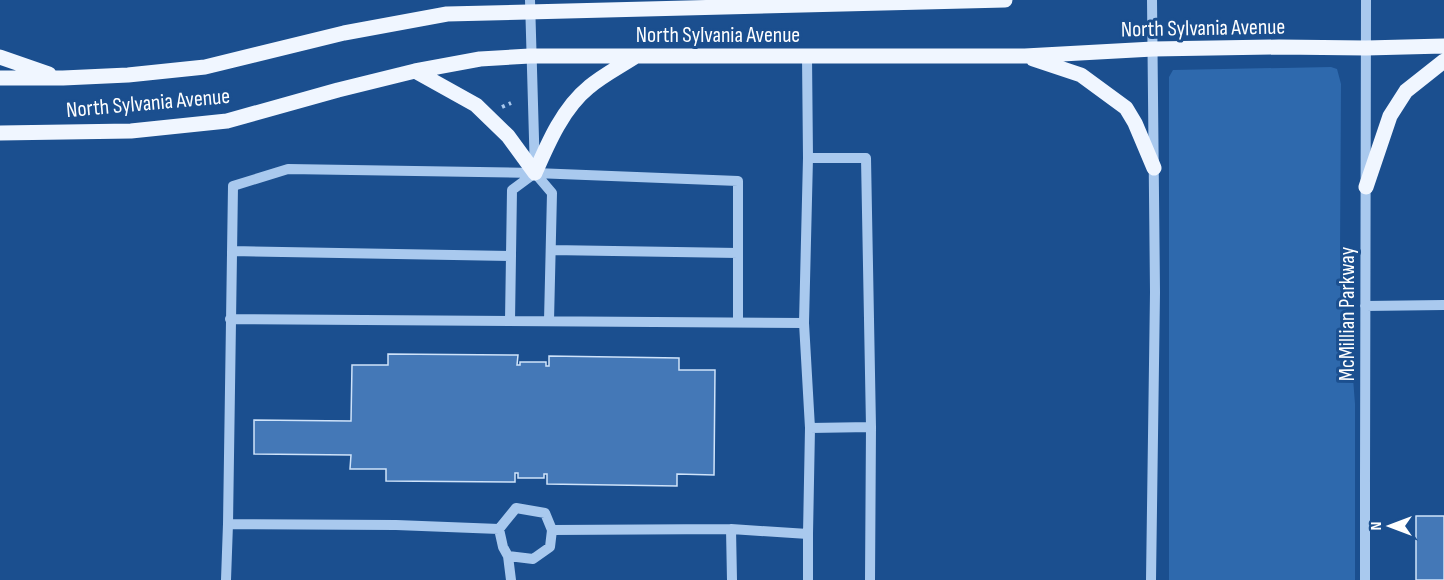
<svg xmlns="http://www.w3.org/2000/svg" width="1444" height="580" viewBox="0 0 1444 580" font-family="'Sofia Sans Condensed',sans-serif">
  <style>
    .green { fill: #2e69ad }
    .building { fill: #4478b7; stroke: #cfe3fa; stroke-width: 1.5 }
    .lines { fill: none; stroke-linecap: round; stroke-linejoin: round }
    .path { stroke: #a9c9ee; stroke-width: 4; stroke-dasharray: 3 4.5; stroke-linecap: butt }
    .minor { stroke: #a9c9ee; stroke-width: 10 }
    .major { stroke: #f0f6ff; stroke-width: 15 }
    .labels { text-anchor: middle; stroke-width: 6; stroke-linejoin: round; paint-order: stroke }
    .street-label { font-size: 22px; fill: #fff; stroke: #1b4f8f }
  </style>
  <rect width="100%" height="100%" fill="#1b4f8f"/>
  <path class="green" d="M1331,67l6,2 4,15 -1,170 11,98 4,52v176h-186v-503l4,-7z"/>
  <path class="building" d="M388,354l130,1 -1,10h3v-3h26v4h3v-10l130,2v12h36l-1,105 -37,-1v12l-130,-2v-10h-3v4h-26v-5h-3v9l-129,-1v-12h-36l1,-14 -97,-1v-34l97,1 1,-56h36z
    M1416,516h28v64h-28z"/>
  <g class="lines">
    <path class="path" d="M502,107l9,-4"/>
    <path class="minor" d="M530,0l5,173 17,20 -3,128
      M807,56l1,102
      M551,250l187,3
      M232,251l279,5
      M1365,306l79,-1
      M230,319l574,4
      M510,321l2,-131 23,-17
      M810,428l61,-1 -1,153
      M516,508l29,5 7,17 -2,17 -17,12 -25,-3 -5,-9 -4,-18z
      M228,524l5,-338 55,-17 247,4 203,8v141
      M731,529l77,5v46
      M552,530l179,-1 1,51
      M808,534l2,-106 -6,-105 4,-165h58l5,269
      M508,556l3,24
      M226,580l2,-56 168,1 103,4
      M1151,580l4,-288 -3,-292
      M1365,580v-98l1,-482"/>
    <path class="major" d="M0,57l49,17
      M1033,59l48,16 45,33 9,15 19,45
      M415,71l61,34 32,31 27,37c13,-30 28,-65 54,-86 14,-12 32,-21 47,-31
      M0,78h63l65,-3 77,-8 139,-34 103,-19 558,-14
      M0,133l131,-2 96,-10 111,-31 77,-19 65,-12 50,-3h495l128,-7 126,-2 87,1 78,-2
      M1366,187l24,-71 16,-25 38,-30"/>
  </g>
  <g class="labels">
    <g class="street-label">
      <text transform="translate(1203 27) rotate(-1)" y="8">North Sylvania Avenue</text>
      <text x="718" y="42">North Sylvania Avenue</text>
      <text transform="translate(148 102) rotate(-5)" y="8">North Sylvania Avenue</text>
      <text transform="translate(1346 314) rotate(-90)" y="8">McMillian Parkway</text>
    </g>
  </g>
  <g transform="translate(1390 526) rotate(270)" stroke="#1b4f8f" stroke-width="4.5" paint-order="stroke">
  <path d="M0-4.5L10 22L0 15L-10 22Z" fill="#ffffff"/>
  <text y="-9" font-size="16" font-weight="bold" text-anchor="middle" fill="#ffffff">N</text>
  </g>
</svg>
